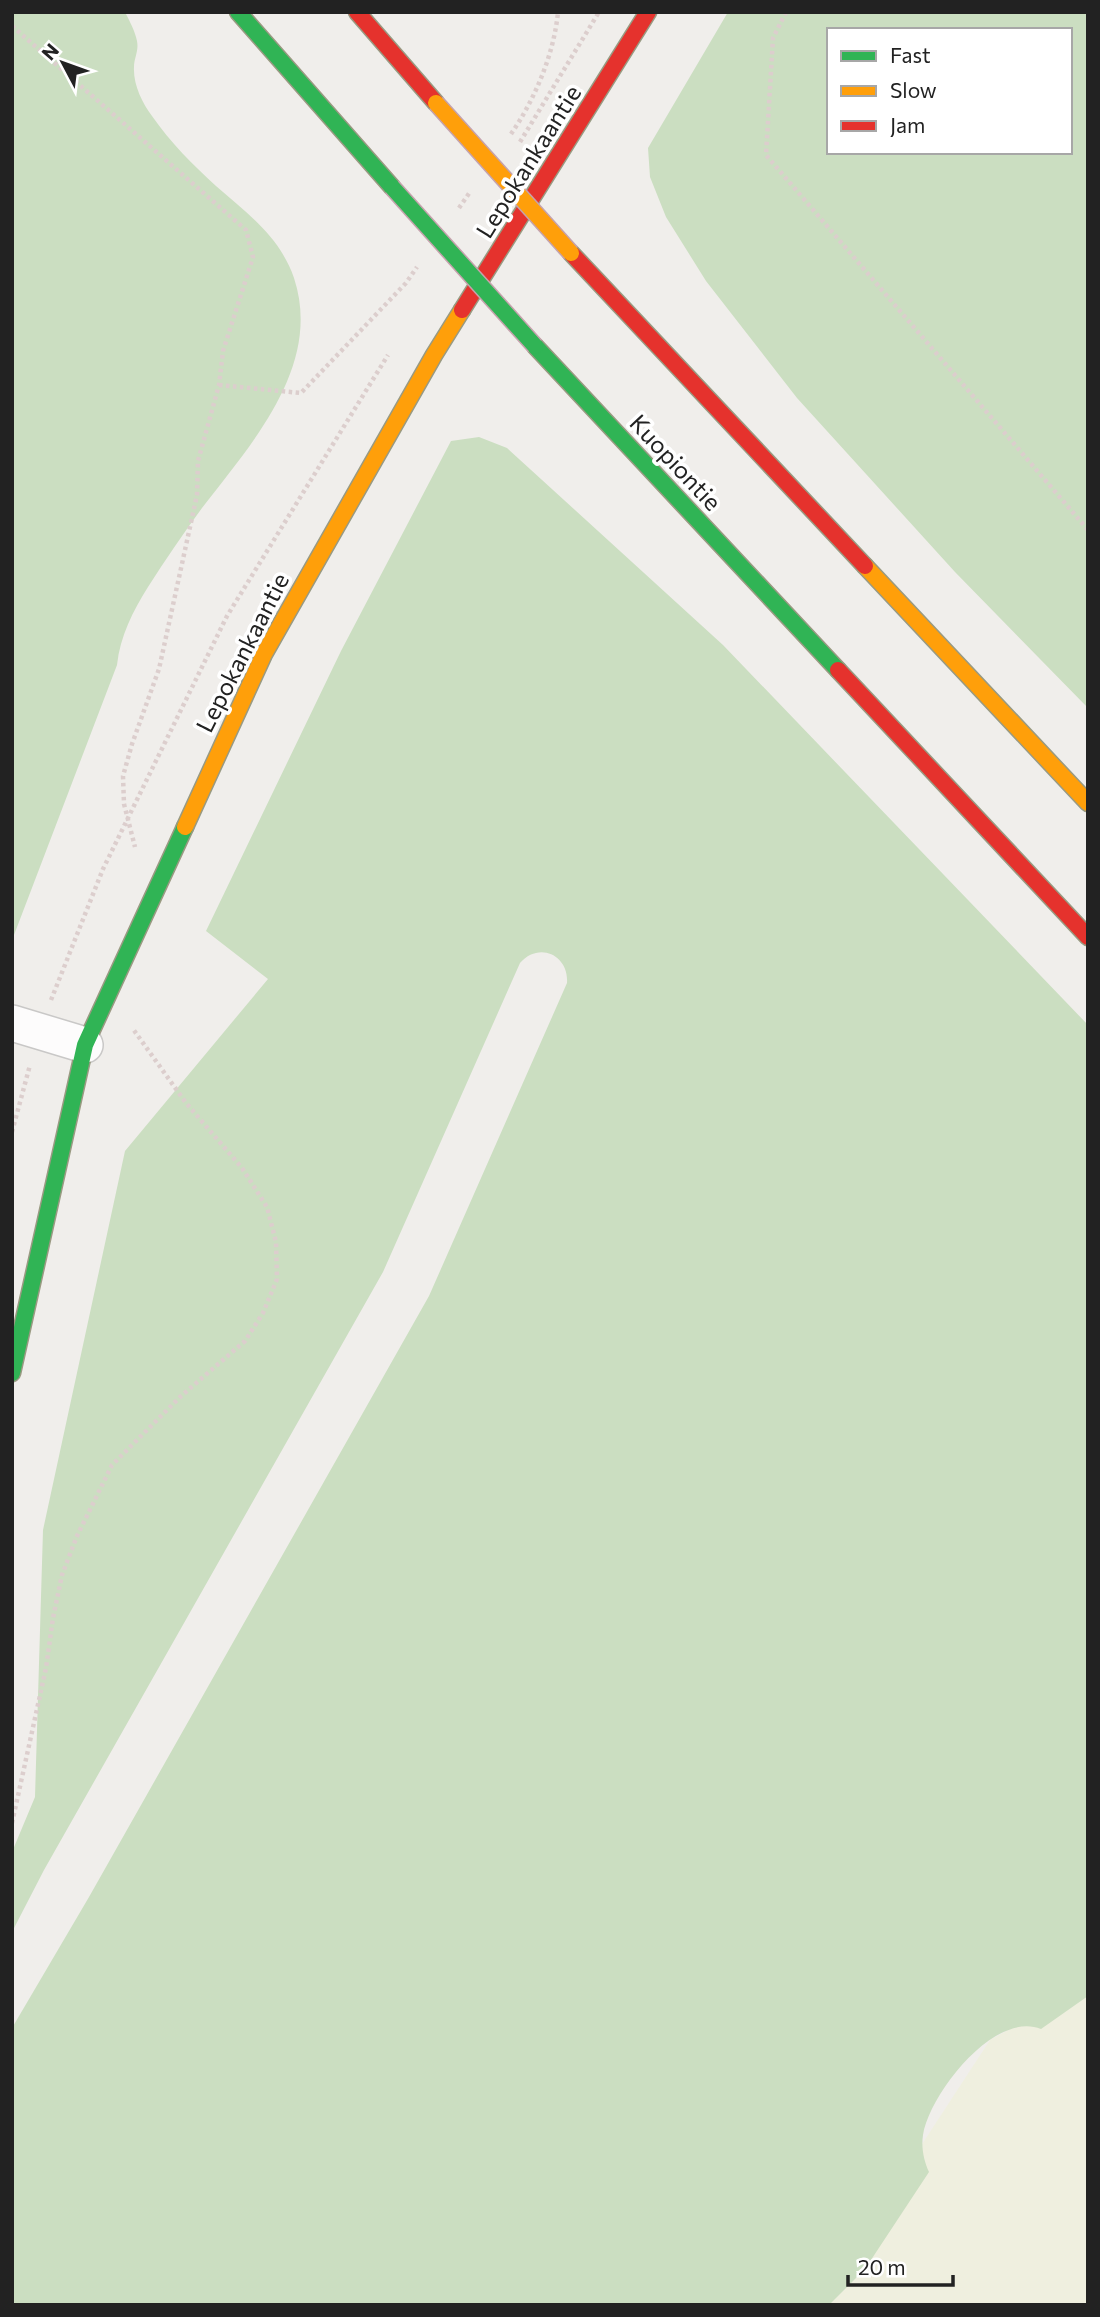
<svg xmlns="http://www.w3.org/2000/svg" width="1100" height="2317" viewBox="0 0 1100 2317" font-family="Commissioner,sans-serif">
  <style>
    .farmland { fill: #efefdf }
    .forest { fill: #cbdec1; fill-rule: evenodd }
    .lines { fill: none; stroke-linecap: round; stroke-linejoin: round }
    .street-casing { stroke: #c9c8c7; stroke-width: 38 }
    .fast-casing { stroke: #999a82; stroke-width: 19 }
    .slow-casing { stroke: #999a82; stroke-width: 19 }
    .jam-casing { stroke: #999a82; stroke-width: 19 }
    .path { stroke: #dccecd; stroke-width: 4.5; stroke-dasharray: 3.5 3.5; stroke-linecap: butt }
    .street { stroke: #fdfcfc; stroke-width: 35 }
    .fast { stroke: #30b455; stroke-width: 16 }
    .slow { stroke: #ff9f0a; stroke-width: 16 }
    .jam { stroke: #e5322d; stroke-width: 16 }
    .fast-bridge-casing { stroke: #c5a2ac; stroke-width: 19; stroke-linecap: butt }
    .slow-bridge-casing { stroke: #c5a2ac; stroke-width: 19; stroke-linecap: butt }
    .fast-bridge { stroke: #30b455; stroke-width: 16 }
    .slow-bridge { stroke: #ff9f0a; stroke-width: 16 }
    .labels { text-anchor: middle; stroke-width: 7; stroke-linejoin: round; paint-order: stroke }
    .street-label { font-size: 24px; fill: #222; stroke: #fff }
  </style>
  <rect width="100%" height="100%" fill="#f0eeeb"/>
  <path class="farmland" d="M1088,1987v318h-271l173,-265z"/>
  <path class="forest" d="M12,12h113c5,10 10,19 12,29 2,10 -3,17 -3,26 -1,17 8,36 18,49 18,26 41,49 64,70 31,27 64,51 78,92 29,88 -43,166 -92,230 -19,26 -37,52 -54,79 -15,24 -28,49 -31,78l-103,270h-2z
    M728,12h360v696l-133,-136 -158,-174 -91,-117 -40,-64 -16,-40 -2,-29zM829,30h241v122h-241z
    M479,437l28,11 216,197 365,380v971l-47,33c-47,-19 -112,66 -118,106 -2,13 1,26 6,37l-64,97 -36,36h-817v-277l77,-131 340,-601 138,-313c2,-28 -28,-42 -47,-20l-137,309 -339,598 -32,62v-80l23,-55 8,-267 82,-379 143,-172 -62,-48 135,-280 110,-210z"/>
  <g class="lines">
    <defs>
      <path id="street" d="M12,1023l73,22"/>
      <path id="fast" d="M238,12l154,175
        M535,346l303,324
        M12,1373l73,-328 100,-218"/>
      <path id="slow" d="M865,566l223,237
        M185,827l79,-173 170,-299 28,-45"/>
      <path id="jam" d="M357,12l79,91
        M571,253l294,313
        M462,310l186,-298
        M838,670l250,267"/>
    </defs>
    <use href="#street" class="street-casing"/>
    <use href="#fast" class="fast-casing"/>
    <use href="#slow" class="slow-casing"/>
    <use href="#jam" class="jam-casing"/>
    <path class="path" d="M786,12l-13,26 -7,117 322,375
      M12,26l234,204 7,27 -30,94 -4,34 -21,76 -1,34 -38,174 -27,75 -9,32 1,28 11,43
      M511,134c24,-35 43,-80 47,-122
      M520,142l79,-130
      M459,208l11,-16
      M219,385l82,8 105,-110 11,-16
      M51,1000l52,-131 124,-253 161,-261
      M12,1132l18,-67
      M12,1823l34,-155 7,-50 9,-43 15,-39 35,-71 68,-68 65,-56 18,-28 14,-34 -1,-37 -9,-35 -25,-39 -56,-65 -53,-74"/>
    <use href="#street" class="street"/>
    <use href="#fast" class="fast"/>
    <use href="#slow" class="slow"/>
    <use href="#jam" class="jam"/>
    <defs>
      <path id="fast-bridge" d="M392,187l143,159"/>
      <path id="slow-bridge" d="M436,103l135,150"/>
    </defs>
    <use href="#fast-bridge" class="fast-bridge-casing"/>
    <use href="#slow-bridge" class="slow-bridge-casing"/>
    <use href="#fast-bridge" class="fast-bridge"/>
    <use href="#slow-bridge" class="slow-bridge"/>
  </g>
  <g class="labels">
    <g class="street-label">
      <text transform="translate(529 162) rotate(-58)" y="8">Lepokankaantie</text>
      <text transform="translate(675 463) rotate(47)" y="8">Kuopiontie</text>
      <text transform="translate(243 653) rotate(-63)" y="8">Lepokankaantie</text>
    </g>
  </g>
  <rect width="1100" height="2317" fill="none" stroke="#222222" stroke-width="28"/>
  <rect x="827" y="28" width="245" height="126" fill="#ffffff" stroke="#a7a7a7" stroke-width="2"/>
  <rect x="841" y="51" width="35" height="10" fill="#30b455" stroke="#a7a7a7" stroke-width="2"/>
  <text x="890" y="63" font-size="21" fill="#222222">Fast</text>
  <rect x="841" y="86" width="35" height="10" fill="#ff9f0a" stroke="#a7a7a7" stroke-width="2"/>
  <text x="890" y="98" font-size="21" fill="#222222">Slow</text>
  <rect x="841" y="121" width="35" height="10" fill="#e5322d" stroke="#a7a7a7" stroke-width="2"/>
  <text x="890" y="133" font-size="21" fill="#222222">Jam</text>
  <g transform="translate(63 63) rotate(311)" stroke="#ffffff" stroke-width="5" paint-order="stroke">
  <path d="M0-5L12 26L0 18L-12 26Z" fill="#222222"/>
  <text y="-10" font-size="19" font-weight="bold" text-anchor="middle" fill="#222222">N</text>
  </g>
  <path d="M848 2275v10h105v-10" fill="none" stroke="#222222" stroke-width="3.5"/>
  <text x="858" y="2275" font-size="21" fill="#222222" stroke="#ffffff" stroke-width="5" paint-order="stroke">20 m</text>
</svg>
